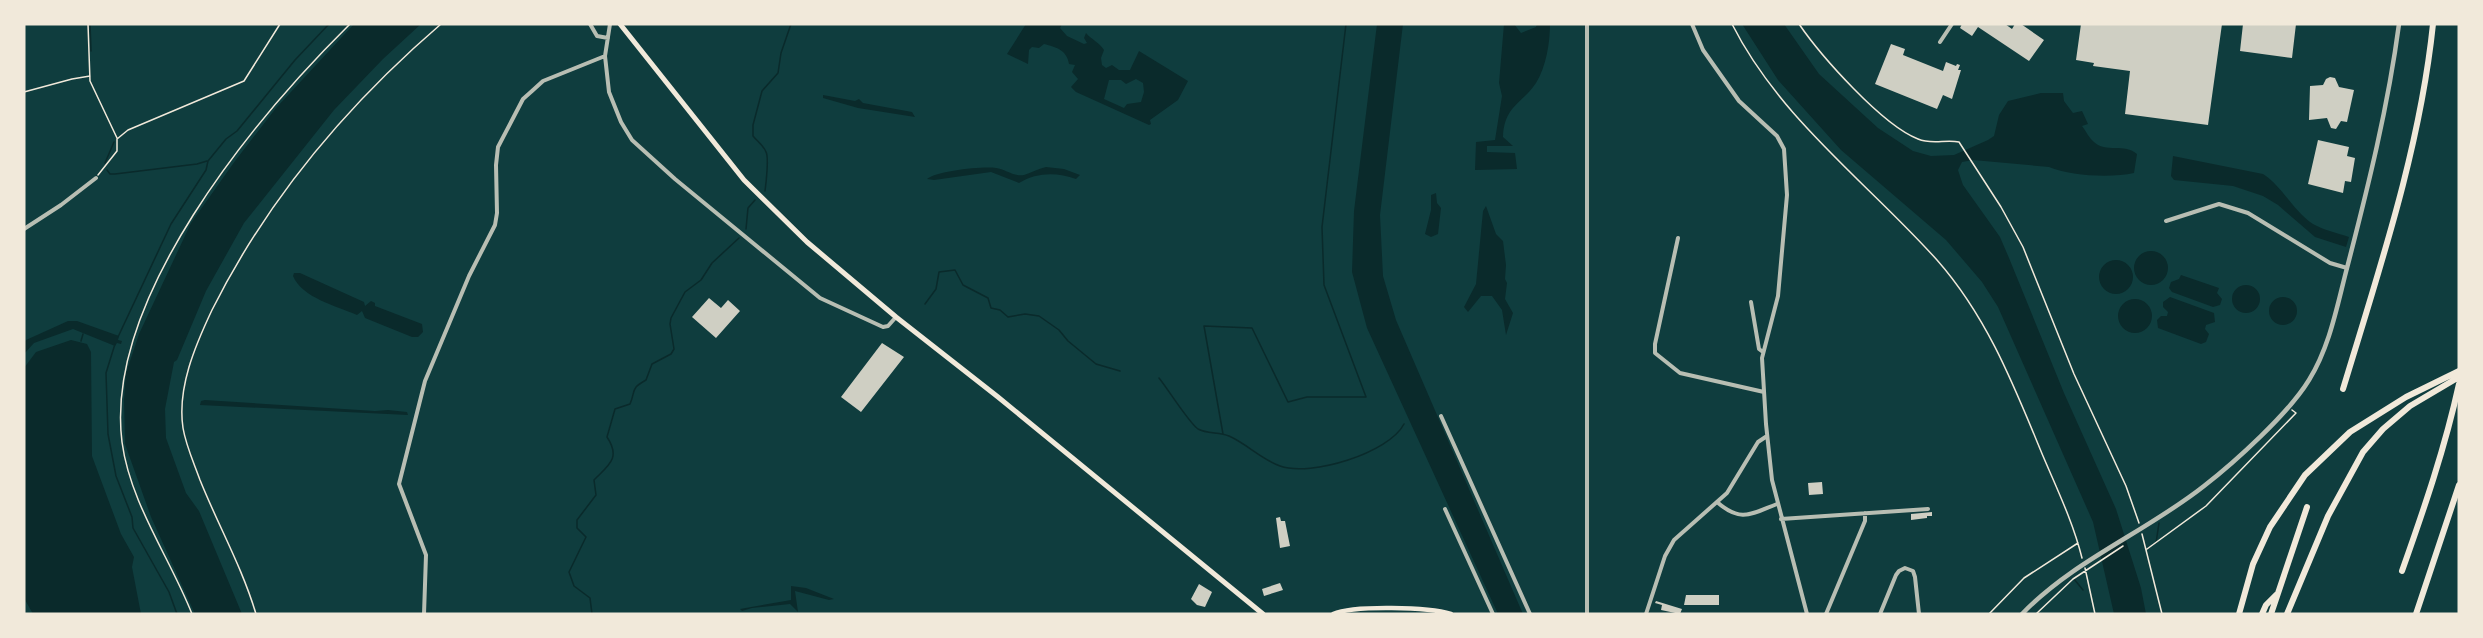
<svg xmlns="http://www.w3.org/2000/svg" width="2483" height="638" viewBox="0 0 2483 638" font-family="'IBM Plex Sans',sans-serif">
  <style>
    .water { fill: #0a2a2b; fill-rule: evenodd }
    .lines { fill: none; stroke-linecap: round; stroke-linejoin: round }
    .stream { stroke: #0a2a2b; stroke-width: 1.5 }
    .building { fill: #cfcfc3 }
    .path { stroke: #f1e9da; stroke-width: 1.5 }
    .minor { stroke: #b8beb3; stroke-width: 4 }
    .tertiary { stroke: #b8beb3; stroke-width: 4.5 }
    .secondary { stroke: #f1e9da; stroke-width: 4.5 }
    .primary { stroke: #f1e9da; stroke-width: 5 }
    .motorway { stroke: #f1e9da; stroke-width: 6 }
  </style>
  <rect width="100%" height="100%" fill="#0f3d3e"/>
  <path class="water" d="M354,24h67l-38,35 -49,51 -90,113 -38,68 -29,69 -3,2 -9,47 1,29 20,55 13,18 43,103h-47l-44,-97 -26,-73 -1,-44 2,-27 13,-39 52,-111 44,-62 41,-53z
    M1026,24h36l-2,4 7,8 17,8 3,-1 -3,-5 2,-5c6,7 13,9 18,17l-3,8 1,7 4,3 6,-3 7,5h11l9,-19 49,30 -10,19 -28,20 1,4 -2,1 -73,-33 -5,-5 7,-8 -6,-7 3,-7 -6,-1c-2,-14 -13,-17 -25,-20l-5,4 -7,-1 -3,3 -1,14 -21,-10zM1136,79l7,4 1,9 -3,10 -14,2 -3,4 -20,-9 5,-19h12l5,4z
    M1377,24h26l-23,191 3,61 13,44 127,294h-25l-131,-286 -15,-56 2,-61z
    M1504,24h10l7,9 15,-6 1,-3h13c0,19 -4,43 -14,59 -14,21 -32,23 -33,54l10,9h-26v6l28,1 2,16 -42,1 1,-28 19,-2 7,-44 -3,-13z
    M1742,24h42l35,50 59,54 35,23 18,5 23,-1 34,-15 6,-4 5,-21 9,-14 33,-8h22l1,8 9,12 9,-2 6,13 -6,2c4,5 7,12 12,16 11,11 31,1 43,12l-3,19c-23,5 -64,3 -85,-6l-76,-7 -11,2 -4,8 5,15 37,52 9,21 55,135 52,116 25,79 5,26h-32l-21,-92 -95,-215 -16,-25 -36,-42 -105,-90 -63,-70z
    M823,95l32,6 4,-2 4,4 49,9 3,5 -57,-9 -35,-10z
    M2173,156l90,18c20,13 30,37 50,50 10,6 25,9 36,13l-3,10 -31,-10 -37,-32 -15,-9 -30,-10 -59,-6 -3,-4z
    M1046,167l18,2 16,6 -4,4c-19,-7 -39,-7 -57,4l-28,-11 -57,8 -7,-1c10,-8 55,-13 69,-11 9,1 18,9 28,7 6,-2 14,-6 22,-8z
    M1436,193l1,10 4,5 -3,26 -7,3 -6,-3 6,-24v-15z
    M1486,206l10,28 7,7 3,24 -1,14 2,4 -2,16 8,14 -7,22 -4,-25 -10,-14h-11l-13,16 -4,-5 12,-23 7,-73z
    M2134 268a17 17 0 1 1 34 0a17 17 0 1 1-34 0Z
    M2099 277a17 17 0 1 1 34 0a17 17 0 1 1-34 0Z
    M294,273h6l64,29 1,4 6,-5 4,2v3l47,18 1,8 -5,5h-6l-47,-19 -3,-7 -5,4c-20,-9 -55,-17 -64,-39z
    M2181,275l38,13 -2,5 5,6 -2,6 -7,2 -41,-15 -3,-4 2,-6 8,-3z
    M2232 299a14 14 0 1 1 28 0a14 14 0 1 1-28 0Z
    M2269 311a14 14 0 1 1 28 0a14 14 0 1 1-28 0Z
    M2170,297l44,16 1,9 -9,3 -1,4 4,5 -3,8 -5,2 -43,-16 -1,-8 4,-4h6l1,-4 -5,-5v-5z
    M2118 316a17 17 0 1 1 34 0a17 17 0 1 1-34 0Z
    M68,321h9l42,15 -1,4 4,1 -1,3 -4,-1 -2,3 -42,-17 -39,14 -10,11v-12l2,-2z
    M71,340l16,4 4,8 1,104 29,78 13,23 -2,10 9,47h-108l-9,-16v-230l12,-16z
    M205,400l170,11 13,-1 19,2 1,3 -208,-10 1,-4z
    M791,586l15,2 28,11 -5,1 -34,-9 3,21 -8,-8 -38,4 -10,3 -2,-2 51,-9z"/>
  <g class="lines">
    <path class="stream" d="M90,24l1,27
      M105,163l9,-21
      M107,170l3,4h5l82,-10 10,-3
      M765,191c1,-7 4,-34 1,-39 -2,-6 -9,-11 -13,-16v-11l9,-34 16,-18 3,-20 10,-29
      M746,229l2,-21 7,-8
      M925,304l11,-15 3,-17 16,-2 8,15 25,13 3,10 9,2 8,7 17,-3 14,2 20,14 9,11 28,23 24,7
      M118,337l53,-113 35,-54 2,-9 18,-22 11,-8 58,-71 34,-36
      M81,341l2,-7
      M115,344l-9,29 2,61 8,42 16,41 1,11 36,64 8,22
      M1159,378c9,11 30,45 39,51 9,5 21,3 31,7 18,8 32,23 51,30 31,11 109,-13 124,-42
      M1223,434l-19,-108 48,2 36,74 19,-5h59l-42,-112 -2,-58 24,-203
      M2156,543l3,-20
      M2074,579l9,11
      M592,614l-2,-16 -16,-12 -5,-14 17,-35 -9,-9v-8l19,-25 -2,-15c15,-15 27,-22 13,-43l8,-28 15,-5c6,-14 0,-15 16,-24l6,-16 19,-10 3,-5 -4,-25 1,-6 14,-26 16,-12 11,-17 27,-25"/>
  </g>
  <path class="building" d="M1962,24h43l7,5 3,-5h6l23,16 -15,21 -51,-34 -6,9 -12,-8z
    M2081,24h141l-14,101 -83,-11 5,-43 -37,-5 1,-3 -18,-3z
    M2243,24h53l-4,34 -52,-7z
    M1891,44l14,5 -2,6 40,16 3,-9 10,4 1,-2 3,1 -2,5h3l-9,29 -9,-4 -6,14 -62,-25z
    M2330,77l5,1 4,9 15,3 -7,32 -6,-1 -5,8 -5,-1 -4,-10 -18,2 1,-34 13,-1 3,-6z
    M2318,140l31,7 -2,9 8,2 -4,24 -6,-1 -2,12 -35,-9z
    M709,298l12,10 7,-8 12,11 -24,27 -24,-21z
    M882,343l22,14 -43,55 -20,-15z
    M1822,482l1,12 -14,1 -1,-12z
    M1932,512v4h-5v2l-16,2v-6z
    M1280,517l1,4h4l5,25 -10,2 -4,-30z
    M1280,583l3,7 -19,6 -2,-7z
    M1199,584l13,8 -7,15 -8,-2 -6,-6z
    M1686,595h33v10h-35z
    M1656,601l26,8 -2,5 -19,-4 1,-5 -7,-2z"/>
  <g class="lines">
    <path class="path" d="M88,24l2,57 27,57
      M1732,24c48,95 135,158 205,236 51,58 77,126 106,196 14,33 30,66 39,102
      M1799,24c22,32 83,101 119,115 14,6 28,0 41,3l42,65 22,40 51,127 52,112 13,37
      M24,92l48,-13 18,-3
      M98,175l19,-24v-12l11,-9 116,-49 36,-57
      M2142,534l20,80
      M2147,549l59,-43 90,-93 -4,-3
      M2085,568l10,46
      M192,614c-22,-56 -62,-111 -70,-172 -18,-143 132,-323 228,-418
      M256,614c-14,-47 -38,-89 -56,-134 -6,-17 -14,-34 -17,-52 -6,-40 12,-82 29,-118 55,-110 136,-206 229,-286
      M1989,614l35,-36 54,-35
      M2036,614l37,-35 50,-33"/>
    <path class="minor" d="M590,24l7,12 11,2
      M610,24l-5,32 4,36 12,30 11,18 43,39 145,119 63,29 5,-1 8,-9
      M1692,24l11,26 36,51 38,35 7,13 3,46 -9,101 -16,62 4,66 6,56 35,134
      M1940,42l12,-18
      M2166,221l53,-17 29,9 82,50 17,5
      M24,229l37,-24 35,-27
      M1678,238l-23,106v9l25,20 84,19
      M1751,302l8,47 4,3
      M1441,416l89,198
      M1717,502c24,21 34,12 60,2
      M1445,509l48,105
      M1781,519l147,-10
      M424,614l2,-59 -27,-71 26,-103 44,-105 26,-51 2,-12 -1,-48 2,-18 25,-48 9,-8 11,-10 62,-25
      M1587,614v-590
      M1646,614l19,-58 9,-16 53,-47 31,-51 9,-6
      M1826,614l39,-93v-8
      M1880,614l16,-39 3,-4 6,-3 8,3 2,6 4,37"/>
    <path class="tertiary" d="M2022,614c52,-54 124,-82 182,-128 31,-24 85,-73 105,-106 21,-34 28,-74 38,-112 21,-81 41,-161 52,-244"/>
    <path class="secondary" d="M1333,614c21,-9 96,-7 118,0"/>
    <path class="primary" d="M620,24l124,156 63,62 89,75 102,80 265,217"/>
    <path class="motorway" d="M2343,389c36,-119 77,-240 90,-365
      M2402,571c22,-62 43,-123 57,-187
      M2239,614l14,-50 17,-37 35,-52 45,-43 56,-35 53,-26
      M2262,614l4,-9 10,-10
      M2271,614l36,-107
      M2287,614l41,-98 35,-64 20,-23 27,-23 49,-29
      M2416,614l43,-129"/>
  </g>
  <rect width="2483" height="638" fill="none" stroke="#f1e9da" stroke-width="51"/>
</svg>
